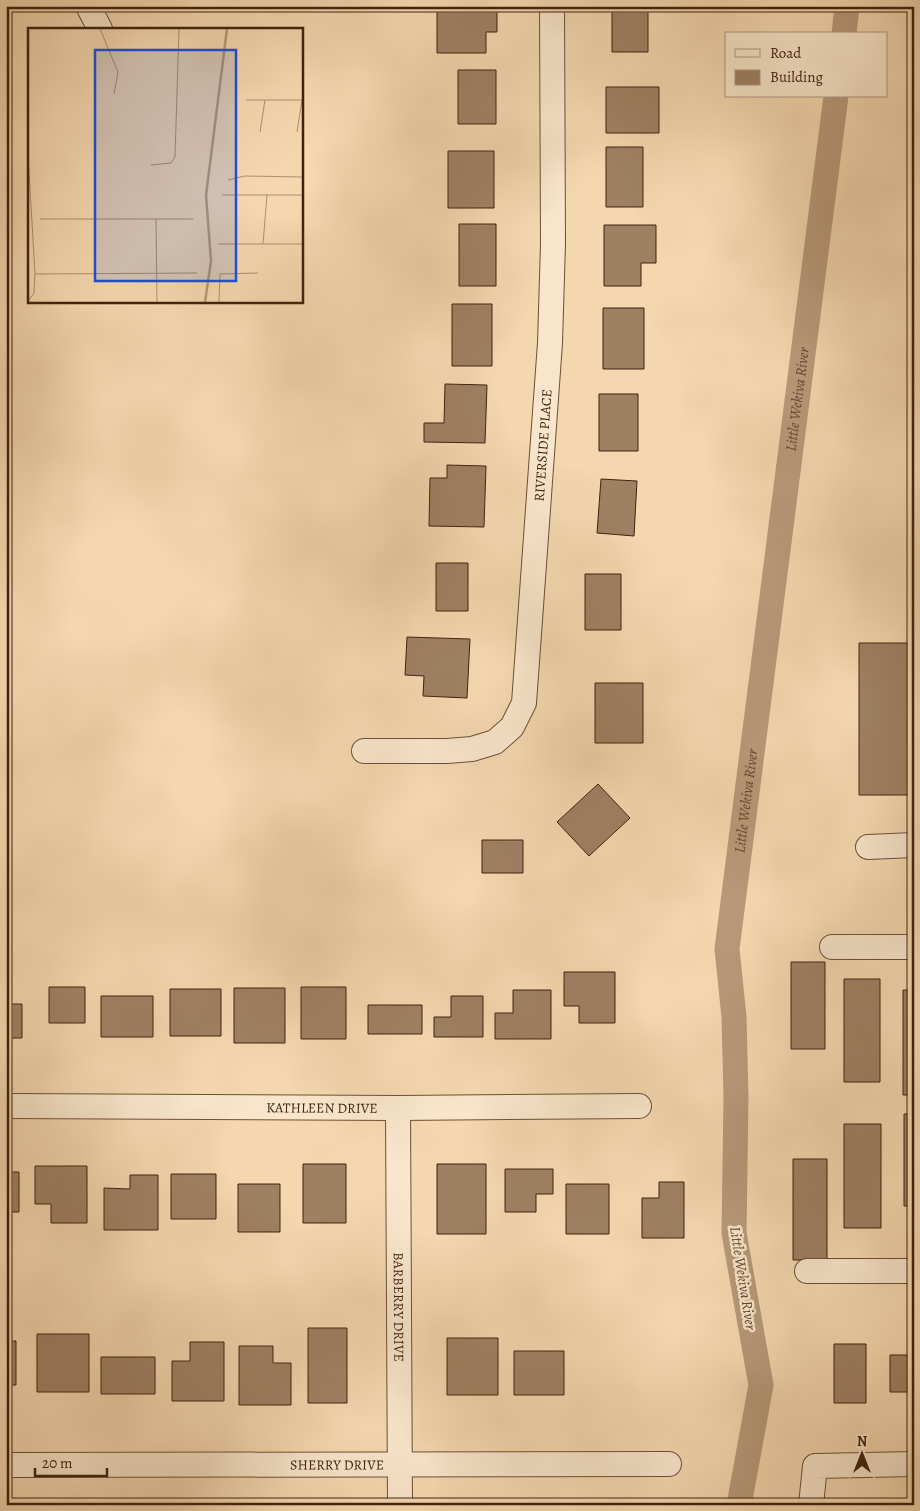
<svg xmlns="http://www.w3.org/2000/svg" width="920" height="1511" viewBox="0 0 920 1511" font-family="Alegreya,serif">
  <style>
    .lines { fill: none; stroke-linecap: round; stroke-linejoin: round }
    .canal { stroke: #b79979; stroke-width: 25 }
    .building { fill: #9e8063; stroke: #402210 }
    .minor-casing { stroke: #6d4f38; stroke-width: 26 }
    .minor { stroke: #f8e5cb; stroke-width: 24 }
    .labels { text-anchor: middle; stroke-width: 5; stroke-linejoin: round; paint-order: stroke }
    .street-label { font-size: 14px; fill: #402210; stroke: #f8e5cb }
    .water-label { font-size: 15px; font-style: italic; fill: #644630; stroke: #f8e5cb }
    .inset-river { fill: none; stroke: #b79979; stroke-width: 2.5 }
    .inset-road { fill: none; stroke: #ac8f6f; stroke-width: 1 }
    .view { fill: #1d4ed8; fill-opacity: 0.15; stroke: #1d4ed8; stroke-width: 2.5 }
    .inset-edge { fill: none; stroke: #402210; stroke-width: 2.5 }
  </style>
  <rect width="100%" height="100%" fill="#f4d7af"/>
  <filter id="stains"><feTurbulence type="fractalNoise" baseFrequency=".004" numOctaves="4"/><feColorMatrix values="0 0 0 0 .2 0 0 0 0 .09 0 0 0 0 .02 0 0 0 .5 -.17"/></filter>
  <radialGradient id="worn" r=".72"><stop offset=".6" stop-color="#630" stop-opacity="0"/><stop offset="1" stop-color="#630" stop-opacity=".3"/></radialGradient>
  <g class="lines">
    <g class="canal">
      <path d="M844,34l3,-28"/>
      <path id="s1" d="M739,1505l22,-120 -27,-152 2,-137 -2,-79 -7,-68 109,-853"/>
    </g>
  </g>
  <path class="building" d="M437,6h60v26h-11v21h-49z
    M612,6h36v46h-36z
    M458,70h38v54h-38z
    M606,87h53v46h-53z
    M606,147h37v60h-37z
    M448,151h46v57h-46z
    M459,224h37v62h-37z
    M604,225h52v38h-15v23h-37z
    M452,304h40v62h-40z
    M603,308h41v61h-41z
    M445,384l42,1 -2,58 -61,-1v-19h20z
    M599,394h39v57h-39z
    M447,465l39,1 -2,61 -55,-1 1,-48h17z
    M601,479l36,2 -3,55 -37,-3z
    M436,563h32v48h-32z
    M585,574h36v56h-36z
    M407,637l63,2 -3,59 -44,-2 1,-20 -19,-1z
    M859,643h55v152h-55z
    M595,683h48v60h-48z
    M598,784l32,34 -41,38 -32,-34z
    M482,840h41v33h-41z
    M791,962h34v87h-34z
    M564,972h51v51h-36v-17h-15z
    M844,979h36v103h-36z
    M49,987h36v36h-36z
    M301,987h45v52h-45z
    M234,988h51v55h-51z
    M170,989h51v47h-51z
    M513,990h38v49h-56v-26h18z
    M903,990h11v105h-11z
    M101,996h52v41h-52z
    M451,996h32v41h-49v-20h17z
    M6,1004h16v34h-16z
    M368,1005h54v29h-54z
    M904,1114h10v92h-10z
    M844,1124h37v104h-37z
    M793,1159h34v101h-34z
    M303,1164h43v59h-43z
    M437,1164h49v70h-49z
    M35,1166h52v57h-36v-19h-16z
    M505,1169h48v25h-17v18h-31z
    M6,1172h13v40h-13z
    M171,1174h45v45h-45z
    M130,1175h28v55h-54v-42l26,1z
    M659,1182h25v56h-42v-40h17z
    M238,1184h42v48h-42z
    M566,1184h43v50h-43z
    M308,1328h39v75h-39z
    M37,1334h52v58h-52z
    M447,1338h51v57h-51z
    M6,1341h10v44h-10z
    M190,1342h34v59h-52v-40h18z
    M834,1344h32v59h-32z
    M239,1346h34v17h18v42h-52z
    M514,1351h50v44h-50z
    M890,1355h24v37h-24z
    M101,1357h54v37h-54z"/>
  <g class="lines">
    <defs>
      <g id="minor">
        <path d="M88,6l12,23"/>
        <path id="s2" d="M364,751h83l25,-2 23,-7 17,-15 12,-24 26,-360 3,-99 -1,-238"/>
        <path d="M868,847l46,-2"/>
        <path d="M832,947h82"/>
        <path id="s3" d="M6,1106l392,2 241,-2"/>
        <path id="s4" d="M398,1108l2,397"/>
        <path d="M807,1271h107"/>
        <path id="s5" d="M6,1465l663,-1"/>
        <path d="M811,1505l4,-39 99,-2"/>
      </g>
    </defs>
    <use href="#minor" class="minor-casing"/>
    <use href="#minor" class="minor"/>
  </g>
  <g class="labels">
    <g class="street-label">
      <text dy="5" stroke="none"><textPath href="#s2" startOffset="440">RIVERSIDE PLACE</textPath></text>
      <text dy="5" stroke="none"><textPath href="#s3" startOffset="316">KATHLEEN DRIVE</textPath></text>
      <text dy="5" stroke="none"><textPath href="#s4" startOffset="199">BARBERRY DRIVE</textPath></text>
      <text dy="5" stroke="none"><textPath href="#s5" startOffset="331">SHERRY DRIVE</textPath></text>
    </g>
    <g class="water-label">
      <text dy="5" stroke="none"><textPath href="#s1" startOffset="1115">Little Wekiva River</textPath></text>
      <text dy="5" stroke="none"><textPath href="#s1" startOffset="710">Little Wekiva River</textPath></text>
      <text transform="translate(743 1278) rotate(81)" y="5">Little Wekiva River</text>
    </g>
  </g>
  <g transform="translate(28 28)">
    <rect width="275" height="275" fill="#f4d7af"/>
    <path class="inset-river" d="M177,274l6,-41 -5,-66 21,-166"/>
    <path class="inset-road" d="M72,1l18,43 -4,22M218,72h57M232,104l5,-32M269,104l5,-32M0,127l7,119M123,137l20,-2 4,-6 4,-128M200,152l17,-4 58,1M194,167h81M12,191h153M128,191l1,83M190,216h85M235,216l4,-49M0,273l6,-8 1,-19 162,-1M191,274l1,-28 38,-1"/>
    <path class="view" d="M67,22h141v231h-141z"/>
    <rect width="275" height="275" class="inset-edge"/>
  </g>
  <rect width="920" height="1511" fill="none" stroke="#f4d7af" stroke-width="25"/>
  <rect x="8" y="8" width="905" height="1496" fill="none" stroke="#402210" stroke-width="2.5"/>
  <rect x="12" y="12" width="895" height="1486" fill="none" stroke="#402210"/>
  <rect x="725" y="32" width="162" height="65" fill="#f8e5cb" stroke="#ae9780"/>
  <rect x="735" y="49" width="25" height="8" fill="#f8e5cb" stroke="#ae9780"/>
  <text x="770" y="58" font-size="15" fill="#402210">Road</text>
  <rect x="735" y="70" width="25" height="15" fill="#9e8063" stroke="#ae9780"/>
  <text x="770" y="82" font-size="15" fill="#402210">Building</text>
  <g transform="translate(862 1454)" stroke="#f8e5cb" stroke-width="4" paint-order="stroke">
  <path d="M0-4L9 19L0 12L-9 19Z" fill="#402210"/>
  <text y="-8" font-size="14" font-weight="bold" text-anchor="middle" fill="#402210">N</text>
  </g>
  <path d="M35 1468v8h72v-8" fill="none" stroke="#402210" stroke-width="2.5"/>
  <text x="42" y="1468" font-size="15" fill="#402210" stroke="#f8e5cb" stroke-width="4" paint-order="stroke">20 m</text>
  <rect width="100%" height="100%" filter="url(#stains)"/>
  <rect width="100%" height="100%" fill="url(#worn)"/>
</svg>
